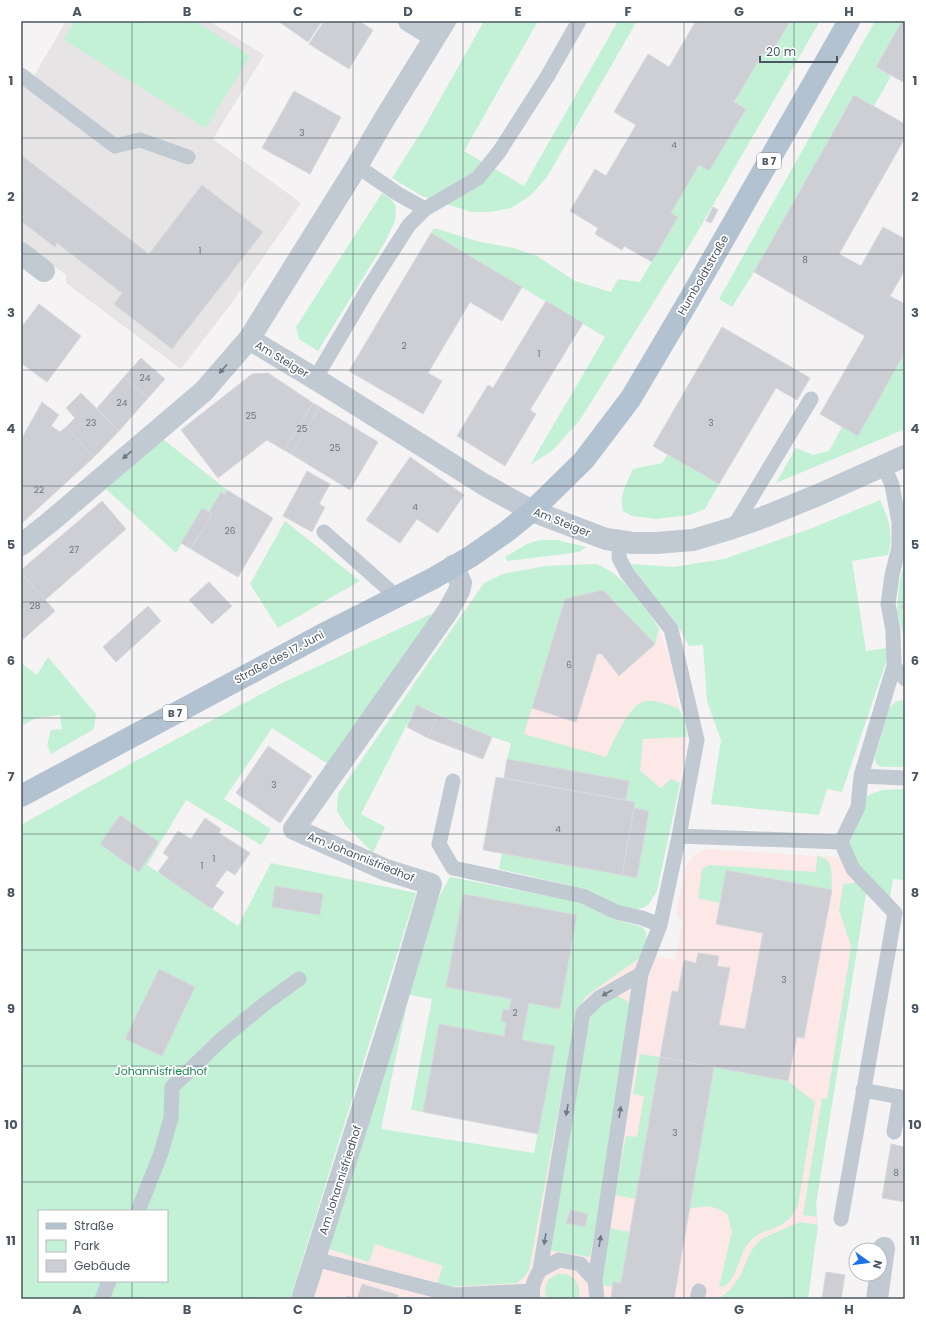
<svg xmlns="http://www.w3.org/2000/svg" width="926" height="1320" viewBox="0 0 926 1320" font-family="Poppins,sans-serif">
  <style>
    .education { fill: #e6e4e5 }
    .medical { fill: #fce8e6 }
    .green { fill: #c3f1d5; fill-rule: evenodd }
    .building { fill: #cdcfd5; stroke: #d7d9de }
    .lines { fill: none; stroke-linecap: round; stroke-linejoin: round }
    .service { stroke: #c1cad2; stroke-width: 15 }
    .minor { stroke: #c1cad2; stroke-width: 22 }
    .primary { stroke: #b3c2d1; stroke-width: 22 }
    .oneway { fill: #6e7983 }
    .grid { fill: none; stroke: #4a5661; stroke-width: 1; stroke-opacity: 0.55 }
    .labels { text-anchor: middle; stroke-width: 3.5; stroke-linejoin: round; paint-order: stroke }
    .number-label { font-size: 9px; fill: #6b747e }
    .shield { fill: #fff; stroke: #808990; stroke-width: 1 }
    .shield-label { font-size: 10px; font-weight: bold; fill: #4a5661 }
    .street-label { font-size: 11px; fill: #4a5661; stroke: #fff }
    .park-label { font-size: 11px; fill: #17864f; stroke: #fff }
    .neatline { fill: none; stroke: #4a5661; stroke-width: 1.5 }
    .grid-label { font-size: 13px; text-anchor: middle; font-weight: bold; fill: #4a5661 }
  </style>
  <rect width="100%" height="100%" fill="#f5f3f3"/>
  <path class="education" d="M66,21h143l55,34 -51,84 88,64 -71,102 -49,64 -115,-86v-8l-45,-34v-175l13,10z"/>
  <path class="medical" d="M596,564l17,8 10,10 36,46 14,42 6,39 6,12 2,16 -7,46 -9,-4 -10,9 -21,-17 -116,-37 -113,-47 73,-104 19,-9 43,-8z
    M707,849l139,9 20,36 -50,310 2,21 -10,74h-501l16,-52 213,-17 39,-209 10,-24 60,-43 30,6 8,-41 -5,-1 -2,-5 10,-47 8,-11z"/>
  <path class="green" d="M75,21h120l55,35 -44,72 -142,-88z
    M484,21h54l-74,130 60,35 94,-165h19l-90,156 -17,19 -19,12 -21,4h-19l-49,-16 -30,-18 33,-52z
    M790,21h30l-125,215 -115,184 -27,30 -23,15 75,-128 -174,-104 3,-5 46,14 34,6 23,8 38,25 36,11 7,-13 22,3 38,-65 -7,-4 28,-48 10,6 37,-62 -12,-7 29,-49 7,3z
    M875,21h27l-26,46 15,9 -17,30 -20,-11 -100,177 -22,35 -13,-8z
    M382,193l9,6 5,7 -1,15 -10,21 -67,109 -19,-12 -3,-12z
    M905,352v77l-129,54 20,-35 17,7 16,-4 13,-24z
    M163,439l64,51 -2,4 -4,-2 -12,20 -7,-4 -26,45 -71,-65z
    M668,454l51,30 -14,25 -16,6 -33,4 -24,-3 -9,-5c-4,-15 4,-28 10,-42l29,-6z
    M880,500c9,20 14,32 8,55l-36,6 14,90 21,-3 1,8 -46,136 -15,-3 -8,26 -108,-11 10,-64 -14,-39 -4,-56 -14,1 -12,-22 -47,-60 44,3 50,-8 91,-32z
    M285,521l75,60 -82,47 -28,-44z
    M540,540h17l29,7 -7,5 -72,9 -2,-4 22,-13z
    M905,561v43l-4,2 4,9v25l-8,-28 2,-28z
    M596,564c29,11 45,40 63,64l-4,16 -52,-54 -38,9 -41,135 82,23c7,-14 23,-53 39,-56 12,-1 24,4 34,8l6,12 2,16 -44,2 -3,32 21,17 10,-9 9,4 -23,108 -8,13 -6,4 -9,2 -16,-5 -32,-16 -87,-20 3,-16 135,24 12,-66 -15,-3 1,-6 -9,-2 3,-19 -122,-22 4,-16 -19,-6 -75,-32 -56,109 24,13 -12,26 -27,-27 -9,-15 1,-17 146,-211 19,-9 43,-8z
    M431,614l3,5 -103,147 -59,-38 -48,71 47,30 -10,16 -75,-45 -39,65 91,61 33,-63 145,30 -126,406h-269v-474l109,-61 150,-80zM39,1211h128v70h-128z
    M48,657l48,57 -2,15 -43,25 -4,-9 4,-15 11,-1 -2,-14 -24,3 -15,8v-63l16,12z
    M902,700l3,1v66h-23l-6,-3 -1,-6 14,-50 6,-6z
    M905,789v91l-12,-1 -3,19 -24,-4 -50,310 1,13 -14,-2 19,-117 5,1 22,-139 2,-14 -12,-35 4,-27 11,-1 4,-15 -12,-10 5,-24 15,-38 16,-6z
    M817,856c18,2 14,19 15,34l-106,-20 -6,33 -22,-5 4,-29 8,-4 106,7z
    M450,877l129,25 34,17 29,8 4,5 1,9 -2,13 -60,43 -10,24 -46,249 -5,7 -7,6 -72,4 -8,-3 6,-18 -68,-22 -6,18 -46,-15 84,-243 -26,125 153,24 20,-107 -32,-6 7,-37 31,6 17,-93 -114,-22 -17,93 65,12 -2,11 -6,-1 -2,12 5,1 -2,14 -65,-12 -16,88 -12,-2 21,-111 -27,-5 34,-97z
    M613,995c16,4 18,9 19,25l-42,237 -43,-7 43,-231 5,-13z
    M640,1054l20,3 -24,142 -21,-4 11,-59 11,1 7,-41 -11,-2z
    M714,1067l74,14 27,21 -17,104c-3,4 -5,10 -9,13 -14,13 -33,10 -44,29 -6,10 -11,40 -26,39l13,-55 -4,-17c-13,-10 -22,-10 -39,-6z
    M800,1222l18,3 -10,74h-89l12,-10 9,-13 11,-25 10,-12z
    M610,1228l20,4 -9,51 -8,4 -14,-2z
    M558,1274c15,-2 25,11 20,25h-31c-5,-11 0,-21 11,-25z"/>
  <path class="building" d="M278,21h44l-14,21z
    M324,21h35l14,9 -24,39 -40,-25z
    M696,21h94l-20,35 -7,-3 -29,49 12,7 -37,62 -10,-6 -28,48 7,4 -26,45 -28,-16 -2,4 -27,-16 3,-6 -28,-17 25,-42 11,7 30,-51 -22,-13 34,-58 21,13z
    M902,21h3v62l-29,-16z
    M294,91l47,26 -31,57 -48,-26z
    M854,95l51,29v14l-66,116 22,12 22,-39 22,12v31l-15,26 15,8v48l-47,84 -38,-22 45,-78 -111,-64z
    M21,155l128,99 53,-69 61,47 -91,117 -58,-45 8,-11 -65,-50 -2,4 -34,-26 3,-5 -3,-2z
    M713,207l5,3 -7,13 -5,-2z
    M431,233l91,54 -20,34 -32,-19 -42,71 14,8 -19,33 -74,-43z
    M546,301l37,22 -53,87 6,4 -31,52 -48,-30 31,-51 5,3z
    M39,304l42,32 -34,46 -26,-19v-35z
    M722,327l88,51 -13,22 -21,-12 -57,96 -66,-38z
    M141,358l24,21 -17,19 -24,-21z
    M268,373l45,30 -29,47 -17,-10 -49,38 -37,-48 71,-56z
    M124,377l24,21 -29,33 -22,-23z
    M81,393l38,38 -25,26 -28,-30 9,-9 -9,-10z
    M42,402l17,13 -8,11 9,6 6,-5 28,30 -73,67v-84z
    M313,403l7,4 -29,47 -7,-4z
    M320,407l58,35 -28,48 -59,-36z
    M410,457l54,38 -26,38 -21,-14 -17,24 -34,-23z
    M307,471l23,13 -11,20 6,3 -13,25 -29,-16z
    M227,490l46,28 -35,59 -47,-28 21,-35 -3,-2 12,-20 4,2z
    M102,501l24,28 -81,71 -24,-27v-3z
    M202,508l10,6 -21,35 -10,-6z
    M21,573l34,38 -34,30z
    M209,582l23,24 -20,18 -23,-24z
    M603,590l52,54 -36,32 -17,-22h-5l-21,68 -44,-14 33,-109z
    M905,604v11l-4,-9z
    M148,606l13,15 -45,41 -13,-15z
    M417,705l21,10 -10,23 -21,-11z
    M438,715l54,22 -9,22 -55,-21z
    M268,746l44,30 -32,47 -44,-30z
    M507,759l122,22 -3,19 -122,-22z
    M496,777l139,25 -13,73 -139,-25z
    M634,808l15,3 -12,67 -15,-3z
    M120,815l39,27 -20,30 -39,-28z
    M205,818l16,11 -2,4 31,20 -15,22 -8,-5 -12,16 9,6 -12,17 -54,-37 11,-15 -6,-4 15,-22 13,8z
    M726,870l106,20 -28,148 -7,-1 -9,44 -128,-24 12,-66 6,1 6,-32 12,3 2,-10 21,3 -2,10 13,2 -11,57 26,4 18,-96 -47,-9z
    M275,886l48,8 -3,21 -48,-8z
    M463,894l114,21 -17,94 -31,-6 -7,37 33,6 -17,88 -115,-22 16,-88 65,12 2,-14 -5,-1 2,-12 6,1 2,-11 -65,-12z
    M159,969l36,18 -33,69 -37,-17z
    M660,1057l54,10 -40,232h-63l2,-17 8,1z
    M891,1144l14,3v55l-23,-4z
    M570,1210l18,4 -3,13 -19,-4z
    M826,1272l19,3 -4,24h-19z
    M362,1284l36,11 -1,4h-51l1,-3 10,3z"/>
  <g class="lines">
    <path class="service" d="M21,75l94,71 25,-6 48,17
      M357,166l41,28 27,15 53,-31 21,-26 48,-75 32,-56
      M315,379l53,-90 41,-64 16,-16
      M733,528l78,-129
      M324,532l73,65
      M894,666l11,13
      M861,776l33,-110 -1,-36 -5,-26 4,-29 7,-28v-25l-7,-37 -8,-19
      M453,781l-14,63 14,24 130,28 33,16 26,6 18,7
      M679,836l162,6 17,-35 3,-31 44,2
      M863,1090l42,8
      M894,1132l6,-35
      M138,1211l23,-58 10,-35 1,-31 51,-49 44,-36 32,-23
      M841,1219l54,-306 -42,-44 -12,-27
      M315,1259l139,36 77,-4
      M540,1270l19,-10 21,4 15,16
      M102,1299l7,-18
      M533,1299c-2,-12 1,-19 7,-29l43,-257 16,-15 42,-24
      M597,1299l-2,-19 46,-306 19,-49 19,-89 18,-96 -26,-111 -44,-56 -8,-15 1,-16
      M697,1299l2,-8"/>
    <path class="minor" d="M409,21l26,16
      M21,253l23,18
      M249,339l78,47 156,98 49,27 74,28 27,4h23l37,-3 40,-12 31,-11 54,-22 87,-39
      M21,545l29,-23 154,-131 45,-52 108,-173 28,-48 60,-97
      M302,1299l96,-303 33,-112 -45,-14 -92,-41 154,-218 11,-20 2,-8 -8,-17
      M877,1299l7,-51"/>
    <path class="primary" d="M21,796l308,-165 103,-52 38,-22 36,-25 26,-21 52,-51 47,-62 58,-98 160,-279"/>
  </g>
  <defs><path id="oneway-solid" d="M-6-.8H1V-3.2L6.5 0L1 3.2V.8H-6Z"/></defs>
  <g class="oneway">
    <use href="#oneway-solid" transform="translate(223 369) rotate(131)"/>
    <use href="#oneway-solid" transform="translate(127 455) rotate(140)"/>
    <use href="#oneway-solid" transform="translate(607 993) rotate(150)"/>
    <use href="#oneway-solid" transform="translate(567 1110) rotate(100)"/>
    <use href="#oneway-solid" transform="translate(620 1112) rotate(-81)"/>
    <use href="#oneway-solid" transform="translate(545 1239) rotate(99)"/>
    <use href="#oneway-solid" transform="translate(600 1241) rotate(-81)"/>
  </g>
  <path class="grid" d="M132,21v1190M242,21v1278M353,21v1278M463,21v1278M573,21v1278M684,21v1278M794,21v1278M21,138h884M21,254h884M21,370h884M21,486h884M21,602h884M21,718h884M21,834h884M21,950h884M21,1066h884M21,1182h884M132,1281v18"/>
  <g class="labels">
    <g class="number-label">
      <text x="302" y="136">3</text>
      <text x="674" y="148">4</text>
      <text x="200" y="254">1</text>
      <text x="805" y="263">8</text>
      <text x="404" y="349">2</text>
      <text x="539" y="357">1</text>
      <text x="145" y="381">24</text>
      <text x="122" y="406">24</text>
      <text x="251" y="419">25</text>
      <text x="91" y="426">23</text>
      <text x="711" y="426">3</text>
      <text x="302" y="432">25</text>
      <text x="335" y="451">25</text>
      <text x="39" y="493">22</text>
      <text x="415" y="510">4</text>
      <text x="230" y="534">26</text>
      <text x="74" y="553">27</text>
      <text x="35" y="609">28</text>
      <text x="569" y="668">6</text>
      <text x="274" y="788">3</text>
      <text x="558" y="832">4</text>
      <text x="214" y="862">1</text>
      <text x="202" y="869">1</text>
      <text x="784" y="983">3</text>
      <text x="515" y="1016">2</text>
      <text x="675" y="1136">3</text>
      <text x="896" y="1176">8</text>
    </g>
    <g class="shield">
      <rect x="757" y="153" width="24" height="16" rx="3"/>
      <rect x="163" y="705" width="24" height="16" rx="3"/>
    </g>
    <g class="shield-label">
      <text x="769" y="165">B 7</text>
      <text x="175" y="717">B 7</text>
    </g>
    <g class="street-label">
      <text transform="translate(703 275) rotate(-60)" y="4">Humboldtstraße</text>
      <text transform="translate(282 359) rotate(31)" y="4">Am Steiger</text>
      <text transform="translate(562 522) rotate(22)" y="4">Am Steiger</text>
      <text transform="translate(279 657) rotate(-28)" y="4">Straße des 17. Juni</text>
      <text transform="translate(361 857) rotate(22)" y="4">Am Johannisfriedhof</text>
      <text transform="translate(340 1180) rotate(-72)" y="4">Am Johannisfriedhof</text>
    </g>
    <g class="park-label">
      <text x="161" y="1075">Johannisfriedhof</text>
    </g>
  </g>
  <rect width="926" height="1320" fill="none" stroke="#ffffff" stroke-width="44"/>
  <rect x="38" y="1210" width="130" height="72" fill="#ffffff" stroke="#b7bbc0"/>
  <rect x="46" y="1223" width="20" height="6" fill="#b3c2d1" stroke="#b7bbc0"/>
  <text x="74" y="1230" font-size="12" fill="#4a5661">Straße</text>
  <rect x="46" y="1240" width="20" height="12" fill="#c3f1d5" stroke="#b7bbc0"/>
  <text x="74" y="1250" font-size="12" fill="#4a5661">Park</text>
  <rect x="46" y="1260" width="20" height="12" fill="#cdcfd5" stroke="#b7bbc0"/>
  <text x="74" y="1270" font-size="12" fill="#4a5661">Gebäude</text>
  <g transform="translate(868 1262) rotate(104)"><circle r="19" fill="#ffffff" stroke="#b7bbc0"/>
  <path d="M0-3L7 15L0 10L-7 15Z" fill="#1a73e8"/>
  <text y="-6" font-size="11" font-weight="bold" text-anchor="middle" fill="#4a5661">N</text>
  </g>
  <path d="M760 56v6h77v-6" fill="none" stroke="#4a5661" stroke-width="2"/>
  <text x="766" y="56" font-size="12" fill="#4a5661" stroke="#ffffff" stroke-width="3" paint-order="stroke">20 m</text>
  <rect x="22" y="22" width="882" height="1276" class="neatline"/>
  <g class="grid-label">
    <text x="77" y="16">A</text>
    <text x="187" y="16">B</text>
    <text x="298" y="16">C</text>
    <text x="408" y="16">D</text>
    <text x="518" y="16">E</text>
    <text x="628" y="16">F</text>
    <text x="739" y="16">G</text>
    <text x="849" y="16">H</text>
    <text x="11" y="85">1</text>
    <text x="915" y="85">1</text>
    <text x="11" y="201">2</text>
    <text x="915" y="201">2</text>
    <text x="11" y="317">3</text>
    <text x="915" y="317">3</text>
    <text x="11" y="433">4</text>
    <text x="915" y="433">4</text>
    <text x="11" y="549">5</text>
    <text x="915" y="549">5</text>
    <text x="11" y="665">6</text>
    <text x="915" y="665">6</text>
    <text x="11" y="781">7</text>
    <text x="915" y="781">7</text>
    <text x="11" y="897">8</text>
    <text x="915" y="897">8</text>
    <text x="11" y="1013">9</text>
    <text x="915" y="1013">9</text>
    <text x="11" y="1129">10</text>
    <text x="915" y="1129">10</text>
    <text x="11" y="1245">11</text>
    <text x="915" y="1245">11</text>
    <text x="77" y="1314">A</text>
    <text x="187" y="1314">B</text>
    <text x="298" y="1314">C</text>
    <text x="408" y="1314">D</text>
    <text x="518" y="1314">E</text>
    <text x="628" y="1314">F</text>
    <text x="739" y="1314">G</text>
    <text x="849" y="1314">H</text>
  </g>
</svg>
